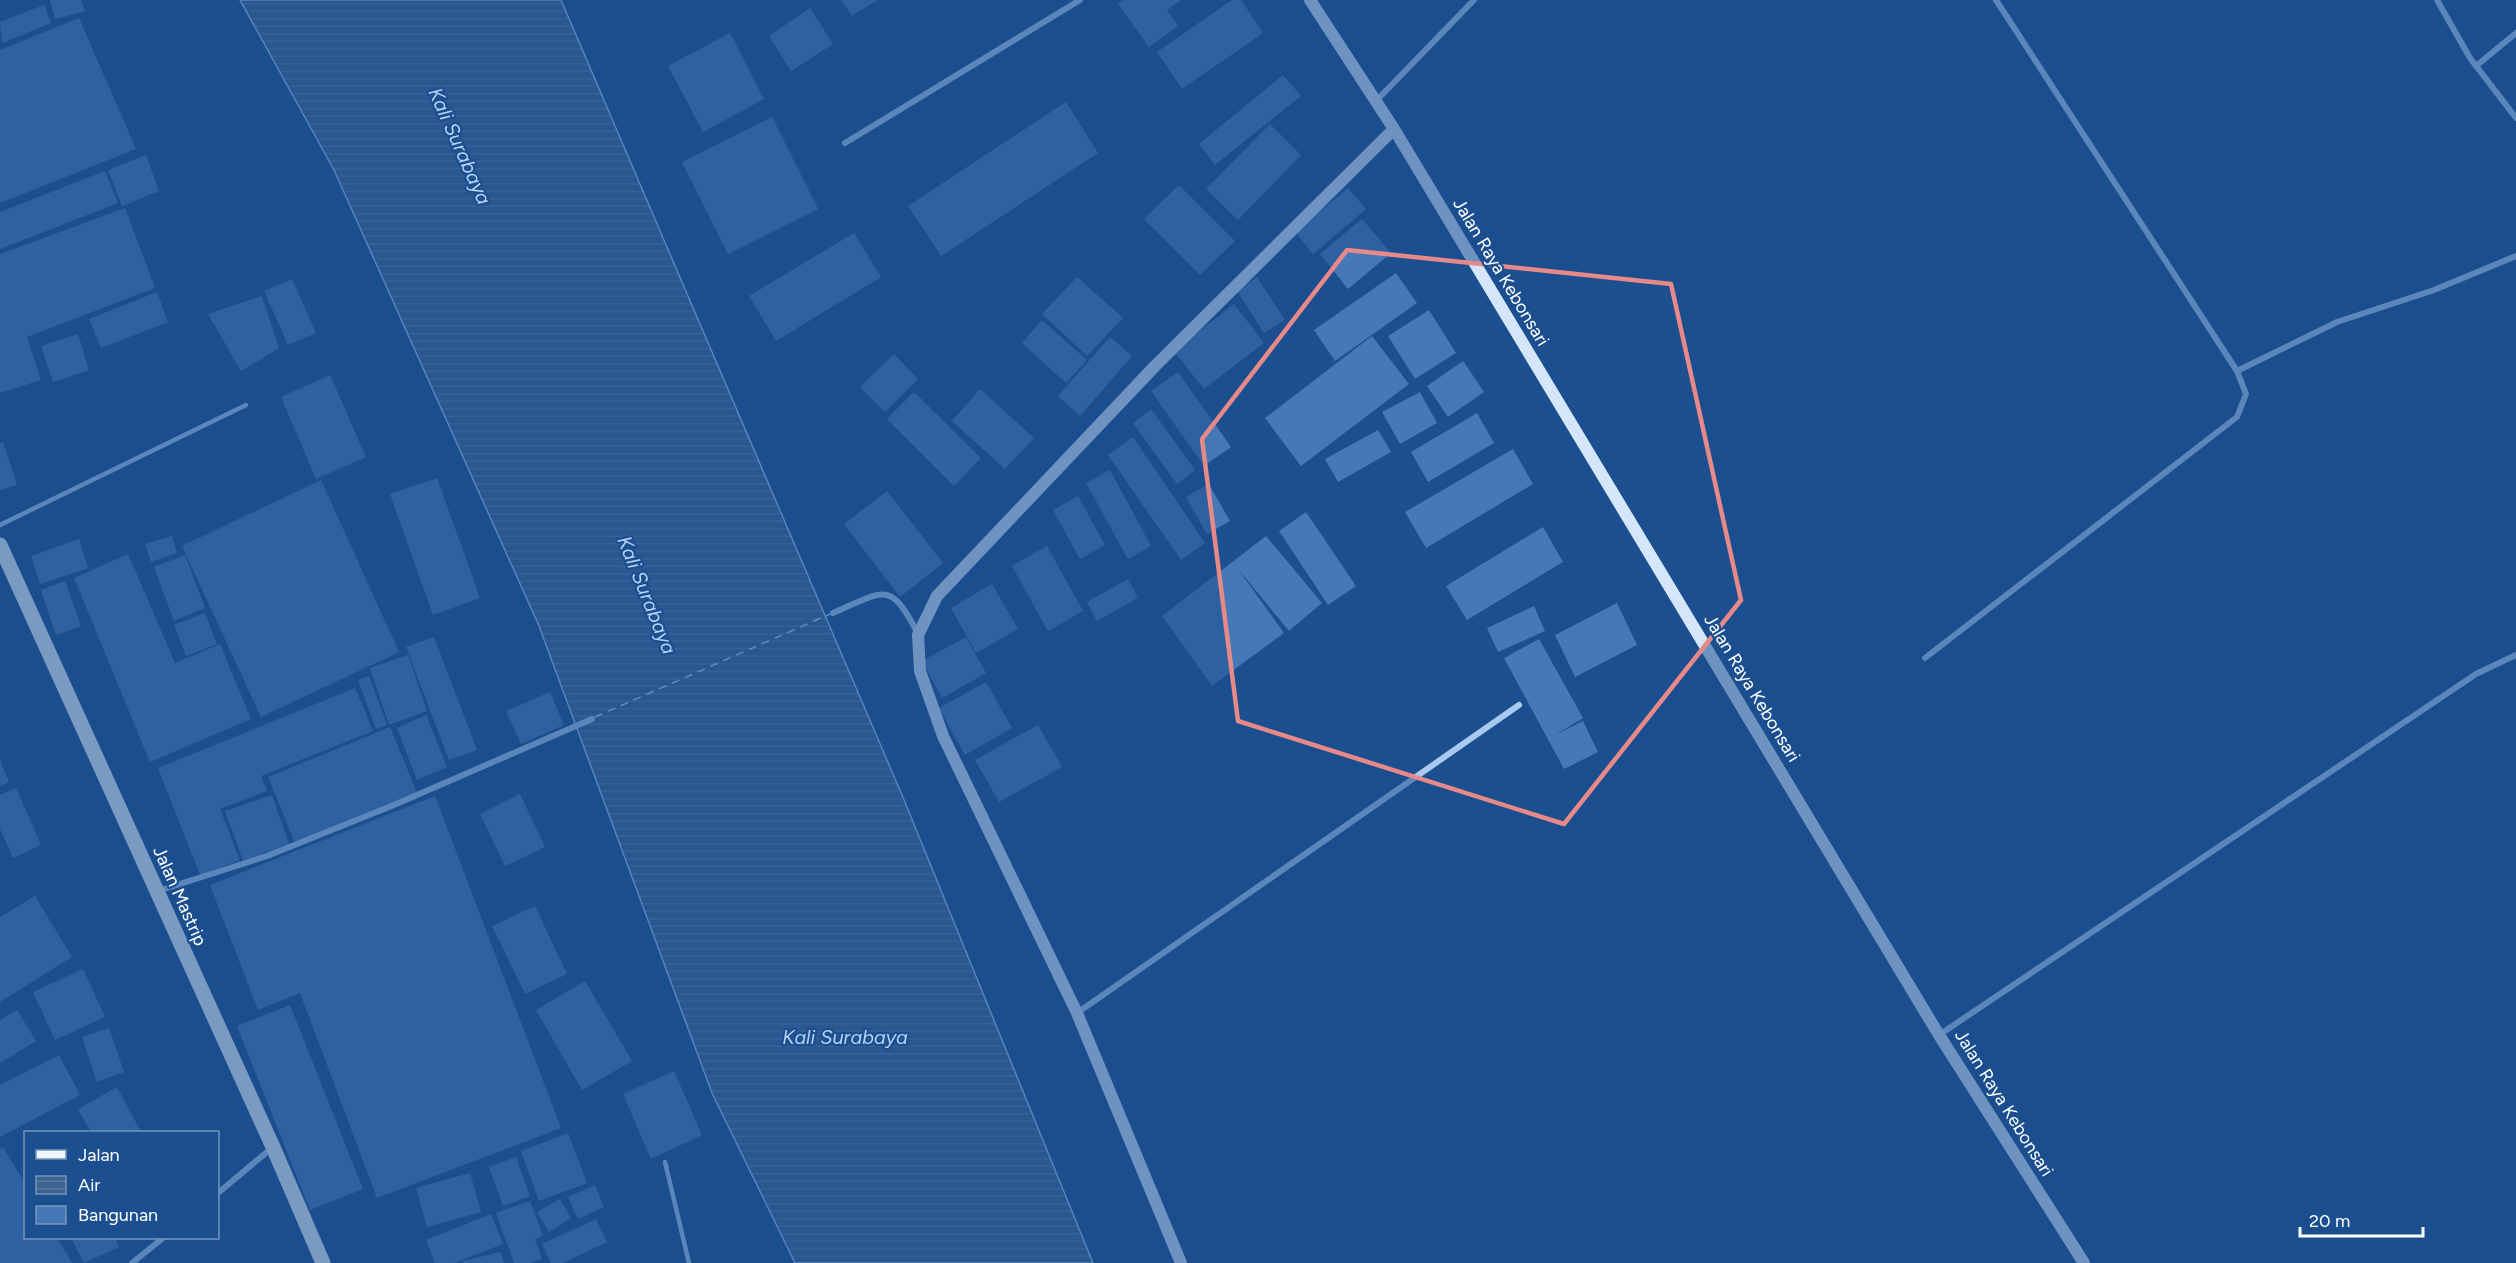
<svg xmlns="http://www.w3.org/2000/svg" width="2516" height="1263" viewBox="0 0 2516 1263" font-family="Figtree,sans-serif">
  <style>
    .water { fill: url(#water-rules); stroke: #9cc4f0; stroke-width: 1.5 }
    .lines { fill: none; stroke-linecap: round; stroke-linejoin: round }
    .ferry { stroke: #b5d3f5; stroke-width: 1.5; stroke-dasharray: 8 6; stroke-linecap: butt }
    .building { fill: #4478b7 }
    .lane { stroke: #a9c9ee; stroke-width: 4.5 }
    .street { stroke: #a9c9ee; stroke-width: 6 }
    .secondary { stroke: #d6e6fa; stroke-width: 12 }
    .primary { stroke: #f0f6ff; stroke-width: 15 }
    .marked { fill: none; stroke: #e88989; stroke-width: 4.5; stroke-linejoin: round }
    .labels { text-anchor: middle; stroke-width: 4.5; stroke-linejoin: round; paint-order: stroke }
    .street-label { font-size: 18px; fill: #fff; stroke: #1b4f8f }
    .water-label { font-size: 20px; font-style: italic; fill: #b5d3f5; stroke: #1b4f8f }
  </style>
  <defs>
    <pattern id="water-rules" width="6" height="5" patternUnits="userSpaceOnUse" patternTransform="scale(1.5)"><rect width="6" height="5" fill="#3c6290"/><path d="M0 2.5h6" fill="none" stroke="#597aa1"/></pattern>
  </defs>
  <rect width="100%" height="100%" fill="#1b4f8f"/>
  <path class="water" d="M240,0h321l341,795 191,468h-298l-83,-170 -173,-467 -205,-456z"/>
  <g class="lines">
    <path class="ferry" d="M595,717l235,-103"/>
  </g>
  <path class="building" d="M50,0h31l4,11 -30,8z
    M841,0h36l-25,16z
    M1123,0h58l-14,10 11,16 -29,21 -31,-43z
    M1232,0h9l22,33 -81,56 -25,-37z
    M44,5l7,18 -49,20 -2,-21z
    M810,8l23,36 -42,27 -22,-35z
    M79,18l57,131 -136,54v-153z
    M730,33l34,66 -61,33 -35,-66z
    M1283,75l18,21 -86,69 -16,-21z
    M1066,102l32,51 -157,103 -33,-50z
    M772,117l46,92 -90,45 -46,-92z
    M1270,124l31,31 -63,65 -32,-31z
    M146,155l13,36 -37,15 -14,-36z
    M105,171l13,32 -118,46v-37z
    M1179,185l56,56 -35,34 -56,-56z
    M1348,188l18,21 -53,45 -18,-22z
    M125,208l30,80 -128,49 14,43 -41,13v-139z
    M1362,219l29,34 -43,36 -28,-35z
    M854,233l27,44 -105,64 -27,-45z
    M1396,273l21,30 -82,58 -21,-31z
    M1077,277l46,41 -36,38 -45,-42z
    M1257,277l28,43 -21,13 -27,-42z
    M292,279l24,54 -28,12 -24,-54z
    M157,292l11,30 -67,26 -12,-29z
    M262,296l17,52 -38,23 -33,-57z
    M1234,304l30,39 -60,46 -30,-38z
    M1429,310l27,43 -41,26 -27,-43z
    M1042,320l45,40 -21,23 -44,-40z
    M78,334l11,36 -36,12 -12,-36z
    M1372,336l37,48 -108,82 -36,-48z
    M1110,337l22,19 -52,60 -22,-20z
    M894,354l24,25 -33,33 -25,-25z
    M1463,361l21,31 -36,25 -21,-31z
    M1178,372l53,75 -27,19 -53,-75z
    M330,375l36,82 -50,22 -35,-82z
    M980,389l54,49 -29,31 -53,-48z
    M914,392l67,66 -27,28 -67,-67z
    M1420,392l17,31 -37,21 -18,-32z
    M1151,409l44,61 -18,14 -44,-61z
    M1477,413l17,30 -66,39 -17,-30z
    M1378,430l13,22 -53,30 -13,-23z
    M1133,437l72,106 -24,17 -73,-105z
    M3,442l14,43 -17,5v-47z
    M1513,449l20,35 -107,64 -21,-36z
    M1110,470l41,76 -23,13 -42,-76z
    M437,478l43,120 -47,17 -43,-121z
    M321,480l78,172 -138,65 -79,-171z
    M1209,484l21,37 -23,13 -21,-37z
    M887,491l56,72 -43,34 -56,-73z
    M1078,496l27,49 -25,14 -27,-49z
    M1306,512l50,74 -28,19 -49,-74z
    M1543,527l20,35 -96,58 -21,-34z
    M172,536l5,17 -26,9 -6,-18z
    M1266,536l56,67 -33,28 -51,-62 46,64 -72,53 -50,-70z
    M79,539l9,29 -48,16 -9,-28z
    M1047,546l36,65 -35,20 -36,-65z
    M128,554l47,109 45,-19 31,75 -101,43 -76,-184z
    M185,555l20,53 -31,13 -20,-54z
    M1128,579l10,19 -41,23 -10,-19z
    M65,581l16,45 -25,9 -15,-45z
    M992,584l26,45 -42,24 -25,-45z
    M1617,603l20,42 -62,32 -20,-42z
    M1534,606l11,25 -47,21 -11,-24z
    M205,613l12,31 -31,12 -12,-31z
    M434,637l43,113 -28,10 -43,-113z
    M966,637l20,36 -44,25 -20,-37z
    M1539,639l44,79 -28,17 28,-14 15,31 -34,17 -60,-111z
    M408,655l19,56 -38,14 -19,-57z
    M369,676l18,49 -11,4 -18,-49z
    M986,682l26,46 -47,27 -26,-47z
    M355,688l18,43 -112,45 6,15 -47,18 20,51 -40,15 -42,-107z
    M550,692l14,33 -43,19 -15,-33z
    M426,715l21,52 -30,13 -20,-52z
    M1038,725l24,42 -63,35 -24,-42z
    M390,727l27,66 -122,50 -27,-66z
    M0,760l9,22 -9,4z
    M16,788l25,57 -28,13 -13,-29v-34z
    M520,794l25,53 -40,19 -25,-52z
    M272,795l17,49 -46,17 -18,-50z
    M435,796l126,332 -184,70 -77,-205 -42,17 -48,-125z
    M35,896l37,61 -72,45v-85z
    M535,906l32,68 -42,20 -33,-68z
    M83,969l22,48 -50,23 -22,-48z
    M585,981l47,80 -50,29 -46,-80z
    M290,1005l73,184 -53,21 -73,-184z
    M17,1010l19,31 -36,22v-43z
    M109,1028l15,44 -27,10 -15,-45z
    M59,1055l21,40 -80,42v-52z
    M674,1071l28,64 -51,24 -28,-65z
    M117,1087l24,45h-50l-13,-23z
    M568,1133l19,50 -48,18 -18,-50z
    M3,1147l23,38v53h31l15,25h-72v-114z
    M516,1157l14,39 -27,10 -14,-39z
    M470,1173l11,39 -54,15 -11,-39z
    M595,1185l9,22 -26,12 -10,-22z
    M560,1199l11,19 -22,14 -12,-20z
    M530,1201l13,35 -8,3 7,20 -12,4h-16l-18,-50z
    M491,1214l12,30 -49,19h-19l-9,-23z
    M596,1219l11,23 -44,21h-12l-9,-19z
    M71,1238h44l4,9 -35,16z
    M501,1252l3,11h-41v-2z"/>
  <g class="lines">
    <path class="lane" d="M0,525l246,-120
      M665,1162l24,101"/>
    <path class="street" d="M2437,0l33,58 46,60
      M2476,66l40,-33
      M1376,101l98,-101
      M845,143l235,-143
      M2237,371l100,-49 97,-32 82,-34
      M833,613c51,-22 57,-34 85,21
      M1925,658l312,-241 9,-23 -9,-23 -241,-371
      M158,891l109,-35 127,-51 198,-86
      M1077,1013l442,-308
      M1939,1035l537,-361 40,-19
      M218,1193l55,-46
      M132,1263l31,-25"/>
    <path class="secondary" d="M1310,0l84,129 545,906 145,228
      M1181,1263l-104,-250 -134,-277 -23,-65 -2,-36 19,-39 218,-230 239,-237"/>
    <path class="primary" d="M0,545l273,602 50,116"/>
  </g>
  <path d="M0 0H2516V1263H0ZM1347,250l324,34 70,316 -177,224 -326,-103 -36,-282z" fill="#1b4f8f" fill-opacity=".55" fill-rule="evenodd"/>
  <path class="marked" d="M1347,250l324,34 70,316 -177,224 -326,-103 -36,-282z"/>
  <g class="labels">
    <g class="street-label">
      <text transform="translate(1501 272) rotate(59)" y="6">Jalan Raya Kebonsari</text>
      <text transform="translate(1752 688) rotate(59)" y="6">Jalan Raya Kebonsari</text>
      <text transform="translate(180 896) rotate(66)" y="6">Jalan Mastrip</text>
      <text transform="translate(2004 1103) rotate(58)" y="6">Jalan Raya Kebonsari</text>
    </g>
    <g class="water-label">
      <text transform="translate(460 146) rotate(66)" y="7">Kali Surabaya</text>
      <text transform="translate(647 595) rotate(68)" y="7">Kali Surabaya</text>
      <text x="845" y="1044">Kali Surabaya</text>
    </g>
  </g>
  <rect x="24" y="1131" width="195" height="108" fill="#1b4f8f" stroke="#7695bc" stroke-width="1.5"/>
  <rect x="36" y="1150" width="30" height="9" fill="#f0f6ff" stroke="#7695bc" stroke-width="1.5"/>
  <text x="78" y="1161" font-size="18" fill="#ffffff">Jalan</text>
  <rect x="36" y="1176" width="30" height="18" fill="url(#water-rules)" stroke="#7695bc" stroke-width="1.5"/>
  <text x="78" y="1191" font-size="18" fill="#ffffff">Air</text>
  <rect x="36" y="1206" width="30" height="18" fill="#4478b7" stroke="#7695bc" stroke-width="1.5"/>
  <text x="78" y="1221" font-size="18" fill="#ffffff">Bangunan</text>
  <path d="M2300 1227v9h123v-9" fill="none" stroke="#ffffff" stroke-width="3"/>
  <text x="2309" y="1227" font-size="18" fill="#ffffff" stroke="#1b4f8f" stroke-width="4.5" paint-order="stroke">20 m</text>
</svg>
